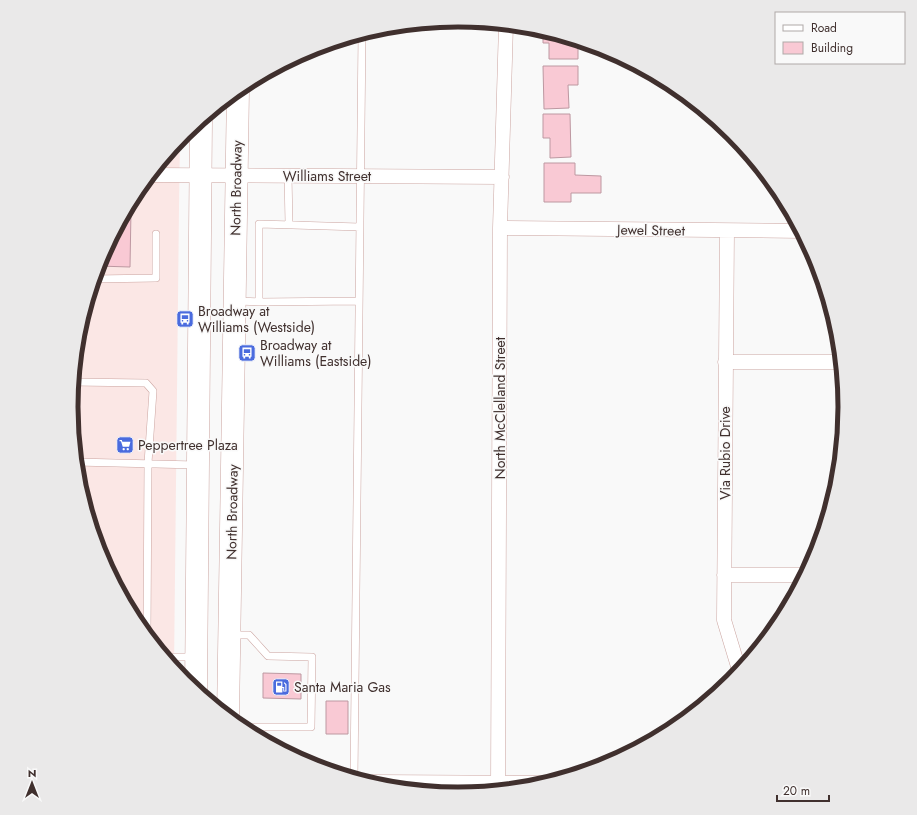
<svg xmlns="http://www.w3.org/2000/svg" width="917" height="815" viewBox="0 0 917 815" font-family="Jost,sans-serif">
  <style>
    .built { fill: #fbe7e5 }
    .building { fill: #f9c9d4; stroke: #bd98a1 }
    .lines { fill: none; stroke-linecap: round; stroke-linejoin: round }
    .service-casing { stroke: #cca5a1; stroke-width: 8 }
    .minor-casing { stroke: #cca5a1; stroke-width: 15 }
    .secondary-casing { stroke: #cca5a1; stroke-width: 21 }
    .primary-casing { stroke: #cca5a1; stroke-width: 23 }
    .service { stroke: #fff; stroke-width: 7 }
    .minor { stroke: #fff; stroke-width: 14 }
    .secondary { stroke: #fff; stroke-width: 20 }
    .primary { stroke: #fff; stroke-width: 22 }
    .labels { text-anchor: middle; stroke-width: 3; stroke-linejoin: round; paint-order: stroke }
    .street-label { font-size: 14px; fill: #40302e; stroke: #f9f9f9 }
    .poi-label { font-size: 14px; fill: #40302e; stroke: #f9f9f9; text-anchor: start }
    .rim { fill: none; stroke: #40302e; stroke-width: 5 }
  </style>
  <rect width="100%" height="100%" fill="#f9f9f9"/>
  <path class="built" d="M180,139l-1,68 -5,462 -38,-46 -36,-67 -22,-73 -7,-76 7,-75 23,-73 35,-67z"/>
  <path class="building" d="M543,30l26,8v6h9v15h-29v-16h-6z
    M543,66h35v19h-10l1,23 -25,1z
    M543,114h27l1,43 -21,1v-20h-7z
    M544,163h31v12l26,1v17h-30v9h-27z
    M127,210h4l-1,57 -32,-1 3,-7z
    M263,673l38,1v25l-38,-1z
    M326,701h22v33h-22z"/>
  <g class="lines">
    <defs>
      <path id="service" d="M288,175l1,49
        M95,279l61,-1v-44
        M237,301l22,1
        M359,301l-100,1v-78l101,3
        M73,382l73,1 7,8 -5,72 -1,173
        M76,462l120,3
        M232,635h17l19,21 44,1 -1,70h-71
        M164,657h30
        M354,779l8,-745"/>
      <path id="minor" d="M151,175l351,2
        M500,228l302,3
        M727,231l-3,389 16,53
        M725,362h117
        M724,575h82
        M498,791l2,-563 6,-203"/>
      <path id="secondary" d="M373,785l167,1"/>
      <path id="primary" d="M196,691l5,-571
        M228,718l10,-628"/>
    </defs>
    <use href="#service" class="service-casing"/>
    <use href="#minor" class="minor-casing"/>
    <use href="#secondary" class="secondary-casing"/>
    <use href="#primary" class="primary-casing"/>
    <use href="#service" class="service"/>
    <use href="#minor" class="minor"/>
    <use href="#secondary" class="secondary"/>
    <use href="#primary" class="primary"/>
  </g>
  <defs>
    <symbol id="bus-square" viewBox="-11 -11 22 22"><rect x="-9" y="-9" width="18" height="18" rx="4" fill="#4a6bde" stroke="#f9f9f9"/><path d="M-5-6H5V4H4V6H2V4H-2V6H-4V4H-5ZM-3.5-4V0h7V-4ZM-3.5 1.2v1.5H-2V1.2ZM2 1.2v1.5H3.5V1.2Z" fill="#fff"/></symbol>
    <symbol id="supermarket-square" viewBox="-11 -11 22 22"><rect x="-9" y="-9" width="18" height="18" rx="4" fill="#4a6bde" stroke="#f9f9f9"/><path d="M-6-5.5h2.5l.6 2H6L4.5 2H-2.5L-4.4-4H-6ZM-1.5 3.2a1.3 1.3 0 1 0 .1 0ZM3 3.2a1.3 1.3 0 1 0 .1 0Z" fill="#fff"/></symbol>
    <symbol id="fuel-square" viewBox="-11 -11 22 22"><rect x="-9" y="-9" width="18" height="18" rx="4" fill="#4a6bde" stroke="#f9f9f9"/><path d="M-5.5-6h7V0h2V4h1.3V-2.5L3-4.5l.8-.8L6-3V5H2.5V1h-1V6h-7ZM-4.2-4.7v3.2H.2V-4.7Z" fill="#fff"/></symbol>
  </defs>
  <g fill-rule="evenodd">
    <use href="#bus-square" x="175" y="309" width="20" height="20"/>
    <use href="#bus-square" x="237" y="343" width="20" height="20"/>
    <use href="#supermarket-square" x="115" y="435" width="20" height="20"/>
    <use href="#fuel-square" x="271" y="677" width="20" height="20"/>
  </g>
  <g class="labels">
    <g class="street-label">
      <text x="327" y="181">Williams Street</text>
      <text transform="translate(236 188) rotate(-89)" y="5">North Broadway</text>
      <text transform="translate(651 230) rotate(1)" y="5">Jewel Street</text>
      <text transform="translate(500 408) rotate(-90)" y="5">North McClelland Street</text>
      <text transform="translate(725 453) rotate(-90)" y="5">Via Rubio Drive</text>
      <text transform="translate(232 512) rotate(-89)" y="5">North Broadway</text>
    </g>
    <g class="poi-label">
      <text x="198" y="316">Broadway at<tspan x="198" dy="16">Williams (Westside)</tspan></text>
      <text x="260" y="350">Broadway at<tspan x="260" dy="16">Williams (Eastside)</tspan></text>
      <text x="138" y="450">Peppertree Plaza</text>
      <text x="294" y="692">Santa Maria Gas</text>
    </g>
  </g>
  <path d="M0 0H917V815H0ZM78 407a380 380 0 1 1 760 0a380 380 0 1 1-760 0Z" fill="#eae9e9" fill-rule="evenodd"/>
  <path class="rim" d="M78 407a380 380 0 1 1 760 0a380 380 0 1 1-760 0Z"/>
  <rect x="775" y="12" width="130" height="52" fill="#f9f9f9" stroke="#afa9a8"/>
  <rect x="783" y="25" width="20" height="6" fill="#ffffff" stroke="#afa9a8"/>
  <text x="811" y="32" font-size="12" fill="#40302e">Road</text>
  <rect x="783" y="42" width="20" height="12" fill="#f9c9d4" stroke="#afa9a8"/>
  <text x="811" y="52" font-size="12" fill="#40302e">Building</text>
  <g transform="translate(32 783)" stroke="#f9f9f9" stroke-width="3" paint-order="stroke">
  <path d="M0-3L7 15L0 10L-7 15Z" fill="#40302e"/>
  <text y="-6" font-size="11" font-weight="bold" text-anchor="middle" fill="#40302e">N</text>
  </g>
  <path d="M777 795v6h52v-6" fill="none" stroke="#40302e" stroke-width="2"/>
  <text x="783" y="795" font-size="12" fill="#40302e" stroke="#f9f9f9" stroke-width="3" paint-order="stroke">20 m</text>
</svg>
